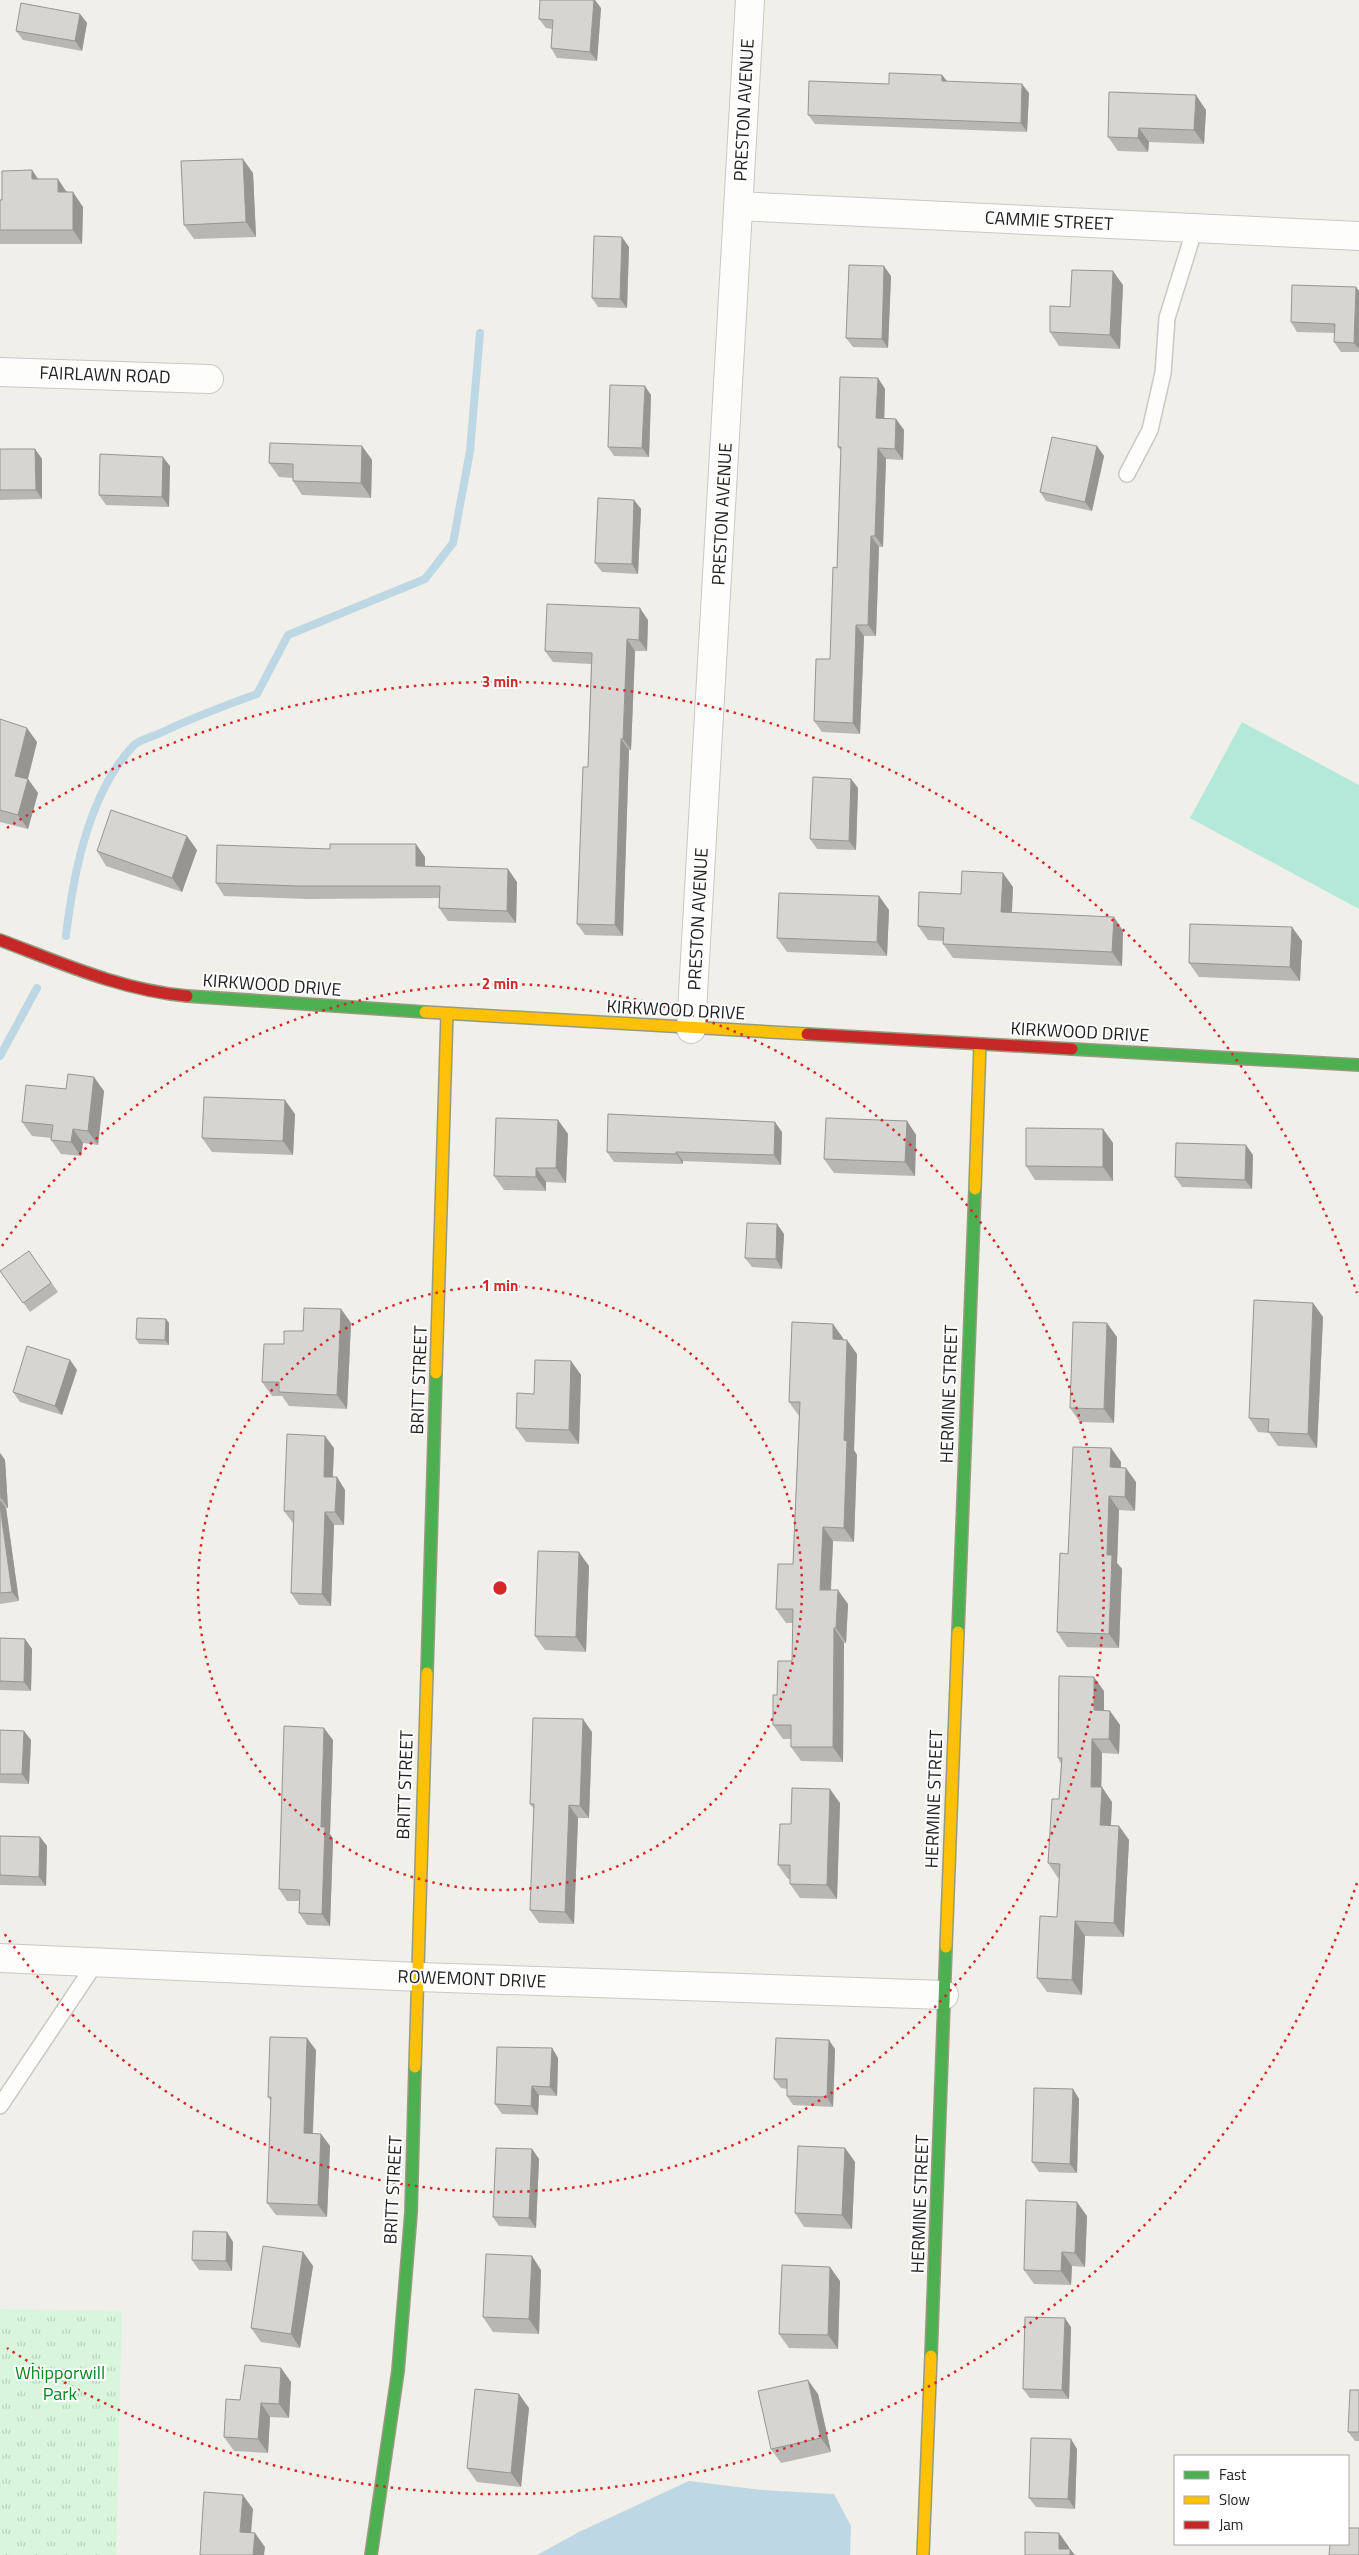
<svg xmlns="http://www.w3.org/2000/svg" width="1359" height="2555" viewBox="0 0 1359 2555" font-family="'Titillium Web',sans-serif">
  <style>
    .park { fill: url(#park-tufts) }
    .pitch { fill: #b4e9d9 }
    .water { fill: #bdd7e4 }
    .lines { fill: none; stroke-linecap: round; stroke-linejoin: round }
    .stream { stroke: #bdd7e4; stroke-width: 8 }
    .lane-casing { stroke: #c9c8c6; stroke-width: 18 }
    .street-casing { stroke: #c9c8c6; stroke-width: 30 }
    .fast-casing { stroke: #969b80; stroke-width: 14 }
    .slow-casing { stroke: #969b80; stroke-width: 14 }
    .jam-casing { stroke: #969b80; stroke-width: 14 }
    .lane { stroke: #fdfdfc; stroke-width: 15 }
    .street { stroke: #fdfdfc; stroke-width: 28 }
    .fast { stroke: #4caf50; stroke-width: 11 }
    .slow { stroke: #ffc107; stroke-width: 11 }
    .jam { stroke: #c62828; stroke-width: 11 }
    .wall { fill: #b9b7b4 }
    .shaded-wall { fill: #969592 }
    .building { fill: #d7d5d1; stroke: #969592 }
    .ring { fill: none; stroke: #d62828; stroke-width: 2.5; stroke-dasharray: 2.5 5 }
    .labels { text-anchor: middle; stroke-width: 4; stroke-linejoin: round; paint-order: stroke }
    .street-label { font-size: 18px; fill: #222; stroke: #fff }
    .park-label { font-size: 18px; fill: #068922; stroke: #fff }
    .centre { fill: #d62828; stroke: #fff; stroke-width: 2.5 }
    .ring-label { font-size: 15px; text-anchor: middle; font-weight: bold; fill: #d62828; stroke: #fff; stroke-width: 4; stroke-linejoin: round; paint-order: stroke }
  </style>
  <defs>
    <pattern id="park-tufts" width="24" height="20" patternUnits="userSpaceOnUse" patternTransform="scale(1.25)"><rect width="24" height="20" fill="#d8f6dc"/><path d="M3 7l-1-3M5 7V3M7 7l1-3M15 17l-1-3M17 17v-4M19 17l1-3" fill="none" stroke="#b9d3bc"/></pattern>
  </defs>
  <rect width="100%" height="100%" fill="#f0efea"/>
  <path class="park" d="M0,2309l122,2 -6,244h-116z"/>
  <path class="pitch" d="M1242,722l117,63v124l-169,-91z"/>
  <path class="water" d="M689,2481l73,9 72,4 17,32 -1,29h-313l42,-23z"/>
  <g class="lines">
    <path class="stream" d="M66,936c7,-62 23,-144 68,-191 6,-5 17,-8 24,-11 32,-15 65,-28 99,-40l31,-59 137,-56 28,-36 17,-92 10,-118
      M0,1056l37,-68"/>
    <defs>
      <path id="lane" d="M1127,474l23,-44 13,-57 4,-55 28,-90
        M0,2106l97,-145"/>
      <path id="street" d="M738,206l621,30
        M0,372l209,7
        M691,1029l59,-1029
        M0,1958l419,19 525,18"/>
      <path id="fast" d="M187,996l238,16
        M1072,1049l287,16
        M958,1632l17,-443
        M427,1673l9,-300
        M931,2356l15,-409
        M371,2555l27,-184 13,-158 4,-146"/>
      <path id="slow" d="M425,1012l382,22
        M975,1189l5,-145
        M436,1373l11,-359
        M946,1947l12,-315
        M415,2067l12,-394
        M923,2555l8,-199"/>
      <path id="jam" d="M0,940c61,23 121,50 187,56
        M807,1034l265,15"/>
    </defs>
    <use href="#lane" class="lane-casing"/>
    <use href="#street" class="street-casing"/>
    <use href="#fast" class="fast-casing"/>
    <use href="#slow" class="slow-casing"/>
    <use href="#jam" class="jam-casing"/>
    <use href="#lane" class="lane"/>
    <use href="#street" class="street"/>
    <use href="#fast" class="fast"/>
    <use href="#slow" class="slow"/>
    <use href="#jam" class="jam"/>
  </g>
  <path class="wall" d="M601,8l-4,53 -40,-3 -6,-10 1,-19 -6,-1 -7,-9z
    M80,14l7,9 -5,28 -59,-11 -7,-9z
    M942,75l5,6 82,12 -2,39 -212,-8 -7,-9 81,-31z
    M1206,110l-2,34 -55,-2 -1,10 -30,-1 -10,-14z
    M32,170l6,9 30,13 15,15 -1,37h-82v-44h2z
    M253,173l3,64 -62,2 -10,-14z
    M629,247l-2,61 -29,-1 -6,-9z
    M891,276l-3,72 -35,-1 -7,-9z
    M1123,285l-3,64 -61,-3 -9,-14z
    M1359,291v61h-18l-7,-10 1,-9 -38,-1 -6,-10z
    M878,378l7,11 -1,29 12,1 8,11 -1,30 -17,-1 -3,88h-4l-3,89h-12l-4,98 -38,-2 -8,-11 16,-62 7,-91 4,-117 -3,-4z
    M651,395l-2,62 -35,-1 -6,-9z
    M362,446l10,14 -1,38 -69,-3 -9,-14v-3l-14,-1 -10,-14z
    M1097,446l7,10 -12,55 -46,-10 -6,-9z
    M0,449h35l7,10v40l-42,1z
    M170,466l-1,41 -63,-2 -7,-10z
    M634,500l7,9 -3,65 -36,-2 -7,-9z
    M648,620l-1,31h-12l-4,99h-2l-6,186 -38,-1 -8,-11 11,-157 3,-103 -38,-2 -8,-11z
    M0,719l37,23 -9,37 10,14 -10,36 -28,-7z
    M851,779l7,9 -2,62 -39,-1 -7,-10z
    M197,850l-15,42 -76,-26 -9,-15z
    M425,857v9l92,16 -1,41 -68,-2 -9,-13 1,-10 -133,1 -83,-3 -8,-13z
    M1013,887l-1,25 111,19 -1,35 -169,-8 -10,-14v-3l-15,-1 -10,-14 43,-32z
    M879,896l10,14 -2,46 -100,-4 -10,-14z
    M1292,927l10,14 -2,40 -101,-4 -10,-14z
    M66,1089l38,2 -6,54 -15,-2 -2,13 -20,-2 -10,-14 1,-2 -20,-2 -10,-14z
    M295,1114l-2,41 -81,-3 -10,-14z
    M558,1120l10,14 -2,49 -20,-1v9l-42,-1 -10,-14z
    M907,1121l9,14 -1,41 -81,-3 -10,-14z
    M1103,1129l10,14v38l-78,-1 -9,-14z
    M782,1132l-1,33 -98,-4v3l-69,-2 -7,-10z
    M1253,1155l-1,34 -70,-2 -7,-10z
    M777,1224l7,10 -2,35 -30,-2 -7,-9z
    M29,1251l29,41 -28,20 -30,-41z
    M1313,1303l10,14 -6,131 -39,-2 -9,-13 -11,-1 -9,-14z
    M341,1309l10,14 -4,86 -58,-3 -7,-10h-10l-10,-14 22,-38z
    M166,1319l3,4v22l-30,-1 -3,-5z
    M1117,1337l-3,86 -34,-1 -10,-14z
    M843,1338v1l14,15 -3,96 3,5 -3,87 -21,-1 -2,49 17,14 -2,39h-2l-1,119 -42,-1 -10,-14v-8h-8l-10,-14 4,-30 15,-34 1,-38h-7l-10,-14 17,-45 6,-148 -10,-14z
    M70,1360l7,10 -15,45 -42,-13 -7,-10z
    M571,1361l10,14 -2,69 -53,-2 -10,-14 18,-34z
    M334,1448l-1,29h4l8,13 -1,35h-10l-3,81 -32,-1 -8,-12 2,-70 -9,-12z
    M1111,1448l10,14 -1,6 16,14 -1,29 -16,-1 -2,53 5,6 -3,79 -52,-1 -10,-15 11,-78z
    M0,1453l5,7 3,48h-2l13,93 -19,3z
    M589,1566l-3,86 -41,-2 -10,-14z
    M0,1638l25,1 7,10 -1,42 -31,-1z
    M1104,1691v19l6,1 10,14 -1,29 -17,-1 -1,34 11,15 -1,23 8,1 10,14 -5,97 -39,-1 -3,59 -35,-3 -10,-14 20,-61 2,-39h-1l-10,-15 11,-64 2,-35 -3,-6z
    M0,1730l24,1 7,9 -2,44 -29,-1z
    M592,1732l-3,86h-11l-4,106 -35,-1 -9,-13 4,-101 -4,-5z
    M333,1740l-3,94 3,5 -3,87 -23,-1 -8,-12v-12h-12l-8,-12z
    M840,1803l-3,96 -37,-1 -10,-14v-5h-2l-10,-14 13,-41z
    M0,1836l40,1 7,9 -1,40 -46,-1z
    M552,2048l6,10 -1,38 -18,-1 -1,20 -36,-1 -7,-10z
    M835,2049l-2,58 -40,-2 -6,-9v-7l-6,-1 -7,-9z
    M316,2050l-3,84h8l9,12 -3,71 -51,-2 -9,-12 4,-102 -3,-4z
    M1073,2089l6,10 -2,74 -38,-1 -7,-10z
    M845,2148l10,14 -3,67 -48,-2 -9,-14z
    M532,2149l7,10 -3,69 -37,-2 -6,-9z
    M1087,2216l-2,51 -13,-1 -1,19 -37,-1 -10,-14z
    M227,2232l6,10 -1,29 -33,-1 -7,-10z
    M303,2252l10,14 -13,82 -39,-6 -10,-14z
    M541,2270l-2,64 -46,-2 -10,-15z
    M840,2281l-2,68 -49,-1 -10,-14z
    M1071,2327l-2,72 -39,-1 -7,-9z
    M281,2368l10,14 -2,36 -19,-1 -2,36 -34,-2 -10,-14 16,-37z
    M1359,2390v51h-4l-7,-9z
    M818,2394l13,58 -50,11 -10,-14z
    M529,2408l-8,79 -44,-5 -10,-14z
    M1077,2449l-2,60 -39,-2 -7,-9z"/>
  <path class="shaded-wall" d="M594,0h1l6,8 -4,53 -7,-9z
    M80,14l7,9 -5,28 -7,-10z
    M942,75l7,9 -7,-3z
    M1022,84l7,9 -2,39 -6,-9z
    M1196,95l10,15 -2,34 -10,-14z
    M1139,128l10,14 -1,10 -10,-14z
    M243,159l10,14 3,64 -10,-15z
    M32,170l10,15 -10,-6z
    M58,179l10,15 -10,-2z
    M73,192l10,15 -1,37 -9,-14z
    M622,237l7,10 -2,61 -7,-9z
    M884,266l7,10 -3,72 -6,-9z
    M1113,271l10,14 -3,64 -10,-14z
    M1356,287l3,4v58l-5,-6z
    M878,378l7,11 -1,40 -8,-11z
    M645,386l6,9 -2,62 -7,-9z
    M896,419l8,11 -1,30 -8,-11z
    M362,446l10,14 -1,38 -10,-15z
    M1097,446l7,10 -12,55 -7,-9z
    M878,448l8,11 -3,88 -8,-11z
    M35,449l7,10v40l-6,-9z
    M163,457l7,9 -1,41 -7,-10z
    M634,500l7,9 -3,65 -6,-10z
    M871,536l8,11 -3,89 -8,-11z
    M640,608l8,12 -1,31 -8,-11z
    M856,625l8,11 -4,98 -7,-11z
    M627,639l8,12 -4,99 -8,-11z
    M27,728l10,14 -12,48 -10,-14z
    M621,739l8,11 -6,186 -8,-11z
    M28,779l10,14 -10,36 -10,-14z
    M851,779l7,9 -2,62 -7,-9z
    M187,836l10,14 -15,42 -10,-14z
    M416,844l9,13v22l-9,-13z
    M508,869l9,13 -1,41 -9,-12z
    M1003,873l10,14 -2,39 -10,-14z
    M879,896l10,14 -2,46 -10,-14z
    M1114,917l9,14 -1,35 -10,-14z
    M1292,927l10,14 -2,40 -10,-14z
    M94,1077l10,14 -6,54 -10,-14z
    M285,1100l10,14 -2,41 -10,-14z
    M558,1120l10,14 -2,49 -10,-15z
    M907,1121l9,14 -1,41 -10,-14z
    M775,1122l7,10 -1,33 -7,-10z
    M73,1129l10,14 -2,13 -10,-14z
    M1103,1129l10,14v38l-10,-14z
    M1246,1145l7,10 -1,34 -7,-9z
    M676,1152l7,9v3l-7,-10z
    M536,1168l10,14v9l-10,-14z
    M777,1224l7,10 -2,35 -6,-10z
    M1313,1303l10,14 -6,131 -9,-14z
    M341,1309l10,14 -4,86 -10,-14z
    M166,1319l3,4v22l-4,-5z
    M1107,1323l10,14 -3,86 -10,-14z
    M833,1324l10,14 -1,15 -9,-14z
    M847,1340l10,14 -3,96 3,5 -3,87 -10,-14v-88z
    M70,1360l7,10 -15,45 -7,-9z
    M571,1361l10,14 -2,69 -10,-14z
    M325,1436l9,12 -2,41 -8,-12z
    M1111,1448l10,14 -1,20 -10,-15z
    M0,1453l5,7 3,48 -7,-10 -1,-16z
    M1126,1468l10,14 -1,29 -10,-14z
    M337,1477l8,13 -1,35 -9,-13z
    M1109,1496l10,14 -2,53 5,6 -3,79 -10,-14 -2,-79z
    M0,1500l6,8 13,93 -7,-9 -12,-86z
    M325,1512l9,13 -3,81 -9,-12z
    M823,1527l10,14 -3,63 -10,-14z
    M579,1552l10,14 -3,86 -10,-15z
    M838,1590l10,14 -2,39 -10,-15z
    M834,1628l10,15 -1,119 -10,-15z
    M25,1639l7,10 -1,42 -7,-9z
    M1094,1677l10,14v33l-10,-14z
    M1110,1711l10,14 -1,29 -10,-15z
    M583,1719l9,13 -3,86 -9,-12z
    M324,1728l9,12 -3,94 3,5 -3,87 -8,-12 -1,-87z
    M24,1731l7,9 -2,44 -7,-10z
    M1092,1739l10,14 -1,48 -10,-14z
    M1102,1787l10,15 -2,37 -10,-14z
    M830,1789l10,14 -3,96 -10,-14z
    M569,1805l9,13 -4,106 -9,-12z
    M1119,1826l10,14 -5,97 -10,-14z
    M40,1837l7,9 -1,40 -7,-9z
    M1075,1921l10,15 -3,59 -10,-15z
    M307,2038l9,12 -4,96 -8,-13z
    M829,2040l6,9 -2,58 -6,-10z
    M552,2048l6,10 -1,38 -7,-9z
    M532,2086l7,9 -1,20 -7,-9z
    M1073,2089l6,10 -2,74 -7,-9z
    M321,2134l9,12 -3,71 -9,-12z
    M845,2148l10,14 -3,67 -10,-14z
    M532,2149l7,10 -3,69 -7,-10z
    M1077,2202l10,14 -2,51 -10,-14z
    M227,2232l6,10 -1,29 -6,-10z
    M303,2252l10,14 -13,82 -9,-14z
    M1062,2252l10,14 -1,19 -10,-14z
    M532,2256l9,14 -2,64 -10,-15z
    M830,2267l10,14 -2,68 -10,-14z
    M1065,2318l6,9 -2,72 -7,-9z
    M281,2368l10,14 -2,36 -10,-14z
    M808,2380l10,14 13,58 -10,-14z
    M519,2394l10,14 -8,79 -10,-14z
    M261,2403l9,14 -2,36 -10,-14z
    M1071,2439l6,10 -2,60 -7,-10z
    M243,2495l10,14 -3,37 -10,-14z
    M255,2533l10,14 -1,8h-11z
    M1059,2533l10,14v8l-10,-6z
    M1070,2549l5,6h-5z"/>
  <path class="building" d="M540,0h54l-4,52 -39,-4 2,-28 -14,-1z
    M21,3l59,11 -5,27 -59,-10z
    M889,73l53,2v6l80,3 -1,39 -213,-8 1,-34 80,3z
    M1109,92l87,3 -2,35 -55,-2 -1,10 -30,-1z
    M243,159l3,63 -62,3 -3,-64z
    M32,170v9h26v13h15v38h-73v-30h2v-29z
    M594,236l28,1 -2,62 -28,-1z
    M849,265l35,1 -2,73 -36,-1z
    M1072,270l41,1 -3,64 -60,-3v-26l20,1z
    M1292,285l64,2 -2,56 -20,-1 1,-18 -44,-2z
    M840,377l38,1 -2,40 20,1 -1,30 -17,-1 -3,88h-4l-3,89h-12l-3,98 -39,-2 2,-62h14l3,-92 4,1 4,-121h-3z
    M610,385l35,1 -3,62 -34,-1z
    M1052,437l45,9 -12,56 -45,-10z
    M270,443l92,3 -1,37 -68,-2v-17l-24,-1z
    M0,449h35l1,41h-36z
    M100,454l63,3 -1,40 -63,-2z
    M598,498l36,2 -2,64 -37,-1z
    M547,604l93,4 -1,32 -12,-1 -4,100h-2l-6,186 -38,-1 6,-157h5l4,-114 -47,-2z
    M0,719l27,9 -12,48 13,3 -10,36 -18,-5z
    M813,777l38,2 -2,62 -39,-2z
    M111,810l76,26 -15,42 -75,-27z
    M330,844h86v22l92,3 -1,42 -68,-3 1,-22h-142l-82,-3 1,-38 113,4z
    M962,871l41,2 -2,39 113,5 -2,35 -169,-8 1,-16 -26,-2 1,-34 42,2z
    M779,893l100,3 -2,46 -100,-4z
    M1190,924l102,3 -2,40 -101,-4z
    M68,1074l26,3 -6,54 -15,-2 -2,13 -20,-2 2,-15 -31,-3 4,-37 40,4z
    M204,1097l81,3 -2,41 -81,-3z
    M608,1114l167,8 -1,33 -98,-3v2l-69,-2z
    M496,1118l62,2 -2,48h-20v9l-42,-1z
    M826,1118l81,3 -2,41 -81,-3z
    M1026,1128l77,1v38l-77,-1z
    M1176,1143l70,2 -1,35 -70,-3z
    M747,1223l30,1 -1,35 -31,-1z
    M29,1251l22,32 -28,20 -23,-32z
    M1254,1300l59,3 -5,131 -40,-2 1,-13 -20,-1z
    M304,1308l37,1 -4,86 -58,-3v-10h-17l2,-38h20v-13h19z
    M137,1318l29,1 -1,21 -29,-1z
    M792,1322l41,2v15l14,1 -3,100 3,1 -3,87 -21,-1 -3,63h18l-2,38h-2l-1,119h-42v-22h-18v-30h4l1,-34h14l1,-52h-17l2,-45h15l7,-162h-11z
    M1073,1322l34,1 -3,86 -34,-1z
    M27,1346l43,14 -15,46 -42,-14z
    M535,1360l36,1 -2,69 -53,-2 1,-35 17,1z
    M287,1434l38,2 -1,41h13l-2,35h-10l-3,82 -31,-1 3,-82h-10z
    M1073,1447l38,1 -1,19 16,1 -1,29 -16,-1 -2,59h5l-3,79 -52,-2 3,-79 8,1z
    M0,1482l1,16h-1z
    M0,1506l12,86 -12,1z
    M538,1551l41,1 -3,85 -41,-1z
    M0,1638l25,1 -1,43 -24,-1z
    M1059,1676l35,1v33l16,1 -1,28h-17l-1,48h11l-2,38 19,1 -5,97 -39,-2 -3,59 -35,-2 3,-62 17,1 3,-53 -12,-1 4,-64h7l3,-41h-4z
    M533,1718l50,1 -3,87 -11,-1 -4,107 -35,-2 4,-106h-4z
    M284,1726l40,2 -3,99h4l-3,87 -23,-1 1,-23 -21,-1z
    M0,1730l24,1 -2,43h-22z
    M792,1788l38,1 -3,96 -37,-1v-19h-12l2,-41h11z
    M0,1836l40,1 -1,40 -39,-2z
    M270,2037l37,1 -3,95 17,1 -3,71 -51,-2 4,-106h-3z
    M776,2038l53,2 -2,57 -40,-1v-17h-13z
    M497,2047l55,1 -2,39 -18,-1 -1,20 -36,-2z
    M1034,2088l39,1 -3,75 -38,-2z
    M798,2146l47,2 -3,67 -47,-2z
    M496,2148l36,1 -3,69 -36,-1z
    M1026,2200l51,2 -2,51 -13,-1 -1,19 -37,-1z
    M193,2231l34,1 -1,29 -34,-1z
    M263,2246l40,6 -12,82 -40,-6z
    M486,2254l46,2 -3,63 -46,-2z
    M782,2265l48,2 -2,68 -49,-1z
    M1025,2317l40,1 -3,72 -39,-1z
    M245,2365l36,3 -2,36 -18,-1 -3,36 -34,-2 2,-38 14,1z
    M808,2380l13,58 -50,11 -13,-58z
    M475,2389l44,5 -8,79 -44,-5z
    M1350,2390h9v42h-11z
    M1031,2438l40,1 -3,60 -39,-1z
    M204,2492l39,3 -3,37 15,1 -2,22h-53z
    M1348,2528h11v27h-30l1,-11h18z
    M1025,2532l34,1v16h11v6h-45z"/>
  <g class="ring">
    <circle cx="500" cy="1588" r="302"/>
    <path d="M2 1246A604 604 0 1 1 2 1930"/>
    <path d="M1357 1883A906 906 0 0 1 7 2348M7 828A906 906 0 0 1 1357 1293"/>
  </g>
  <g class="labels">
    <g class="street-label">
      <text transform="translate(744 110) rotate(-87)" y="6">PRESTON AVENUE</text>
      <text transform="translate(1049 221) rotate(3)" y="6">CAMMIE STREET</text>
      <text transform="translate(105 375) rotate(2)" y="6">FAIRLAWN ROAD</text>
      <text transform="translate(722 514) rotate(-87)" y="6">PRESTON AVENUE</text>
      <text transform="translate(698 919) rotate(-87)" y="6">PRESTON AVENUE</text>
      <text transform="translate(272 985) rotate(4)" y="6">KIRKWOOD DRIVE</text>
      <text transform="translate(676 1010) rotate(3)" y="6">KIRKWOOD DRIVE</text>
      <text transform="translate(1080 1032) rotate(3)" y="6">KIRKWOOD DRIVE</text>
      <text transform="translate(419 1380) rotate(-88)" y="6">BRITT STREET</text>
      <text transform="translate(949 1394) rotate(-88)" y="6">HERMINE STREET</text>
      <text transform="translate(405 1785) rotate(-88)" y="6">BRITT STREET</text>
      <text transform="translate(934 1799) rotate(-88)" y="6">HERMINE STREET</text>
      <text transform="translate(472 1979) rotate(2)" y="6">ROWEMONT DRIVE</text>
      <text transform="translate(393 2190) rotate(-87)" y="6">BRITT STREET</text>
      <text transform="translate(920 2204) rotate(-88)" y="6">HERMINE STREET</text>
    </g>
    <g class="park-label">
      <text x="60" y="2379">Whipporwill<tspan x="60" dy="21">Park</tspan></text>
    </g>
  </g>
  <circle cx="500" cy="1588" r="8" class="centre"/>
  <g class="ring-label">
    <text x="500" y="687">3 min</text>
    <text x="500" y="989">2 min</text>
    <text x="500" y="1291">1 min</text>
  </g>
  <rect x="1174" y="2455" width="175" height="90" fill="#ffffff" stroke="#a7a7a7"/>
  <rect x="1184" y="2471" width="25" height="8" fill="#4caf50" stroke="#a7a7a7"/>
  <text x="1219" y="2480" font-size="15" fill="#222222">Fast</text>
  <rect x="1184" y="2496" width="25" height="8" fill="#ffc107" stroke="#a7a7a7"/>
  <text x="1219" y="2505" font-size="15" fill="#222222">Slow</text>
  <rect x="1184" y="2521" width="25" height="8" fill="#c62828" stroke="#a7a7a7"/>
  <text x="1219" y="2530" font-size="15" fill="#222222">Jam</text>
</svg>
